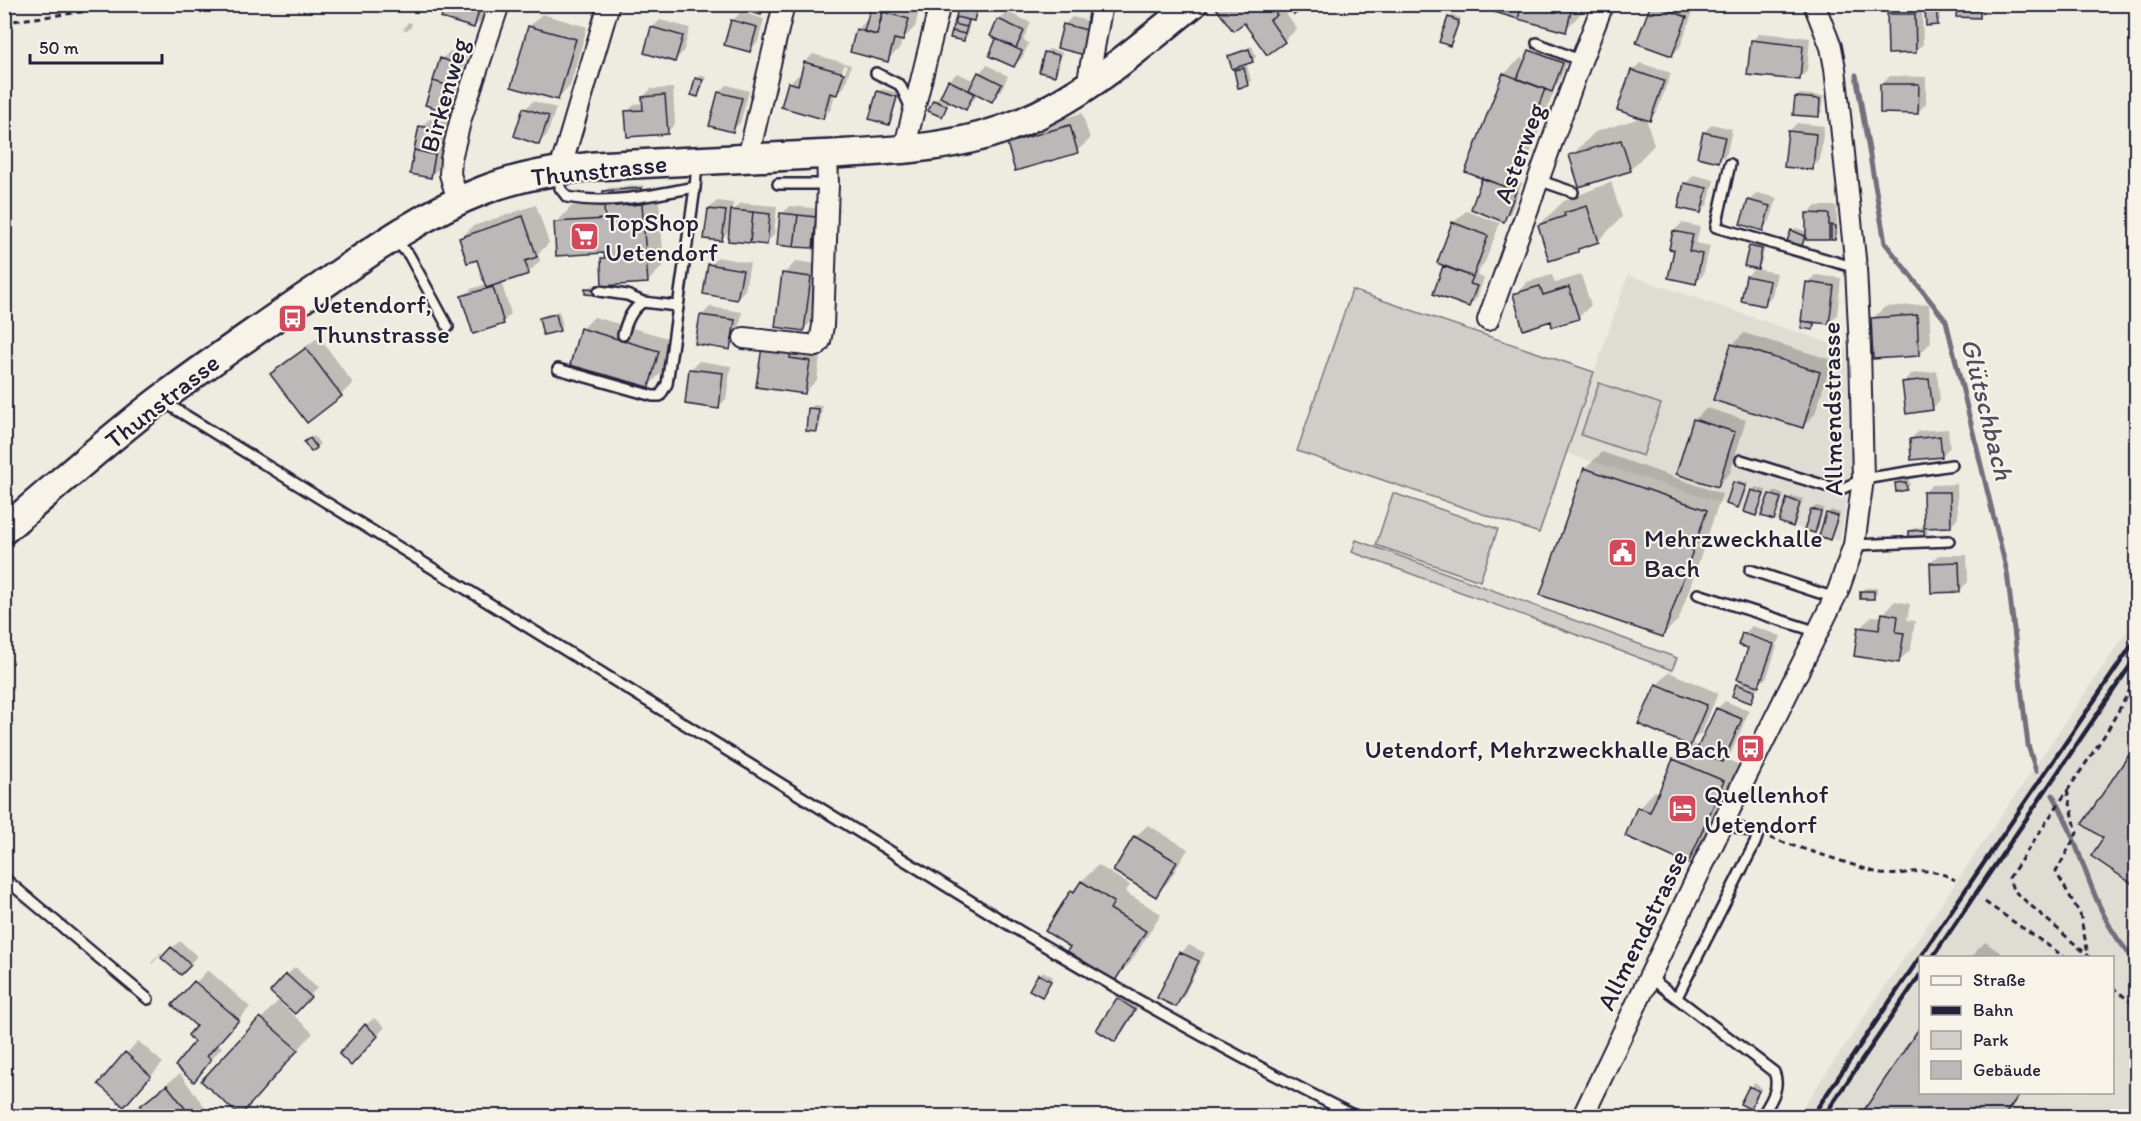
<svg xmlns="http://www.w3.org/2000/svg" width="2141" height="1121" viewBox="0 0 2141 1121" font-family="Itim,sans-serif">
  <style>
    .built { fill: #dfdcd4; fill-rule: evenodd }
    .green { fill: #d1cdc9; stroke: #7a7882; stroke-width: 1.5 }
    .shadow { fill: #0003; fill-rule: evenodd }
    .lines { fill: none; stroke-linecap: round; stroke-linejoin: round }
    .stream { stroke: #716f7b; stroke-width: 5 }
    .building { fill: #bbb8b7; stroke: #22223b; stroke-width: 1.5 }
    .lane-casing { stroke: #22223b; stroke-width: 14 }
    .street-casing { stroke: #22223b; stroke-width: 24 }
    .secondary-casing { stroke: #22223b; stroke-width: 32 }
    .path { stroke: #22223b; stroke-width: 3; stroke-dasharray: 6 4.5; stroke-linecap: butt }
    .lane { stroke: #f7f3e8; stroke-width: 9 }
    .street { stroke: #f7f3e8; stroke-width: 20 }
    .secondary { stroke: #f7f3e8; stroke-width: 27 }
    .rail { stroke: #22223b; stroke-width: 4.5 }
    .labels { text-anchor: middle; stroke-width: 4.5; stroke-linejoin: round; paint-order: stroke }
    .street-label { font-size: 26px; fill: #22223b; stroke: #f7f3e8 }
    .poi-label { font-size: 26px; fill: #22223b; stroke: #f7f3e8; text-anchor: start }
    .water-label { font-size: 27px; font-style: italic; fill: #504f60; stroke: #f7f3e8 }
  </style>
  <rect width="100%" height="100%" fill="#eeebe1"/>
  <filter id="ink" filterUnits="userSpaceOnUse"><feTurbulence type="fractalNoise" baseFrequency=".0167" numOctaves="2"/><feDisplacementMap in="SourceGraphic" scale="12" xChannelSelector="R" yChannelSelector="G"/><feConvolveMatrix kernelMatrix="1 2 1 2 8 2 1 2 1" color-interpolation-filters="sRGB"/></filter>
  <g filter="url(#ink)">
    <path class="built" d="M1628,275l219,74 4,119 -11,73 -274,-88z
      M2136,618v498h-339zM1920,958h192v134h-192z"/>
    <path class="green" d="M1352,290l242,82 -55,161 -242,-82z
      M1599,383l62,21 -18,52 -62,-21z
      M1393,493l105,36 -18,52 -104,-36z
      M1356,540l321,118 -5,12 -320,-118z"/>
    <path class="shadow" d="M447,4h39l-4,15 -8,8z
      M577,4h15l-3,4z
      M738,4h31l-9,9z
      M873,4h16v4l3,-4 28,3 -5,20 -13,13 -2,8 -13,12 -30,-30 12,-12zM863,30l21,5v3l-21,-5z
      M961,4l18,1 -2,11 -4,4 -2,-1 -4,17 -4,4 -11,-3z
      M1215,4h70l-3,4 15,21 -13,12z
      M1473,4h117l-25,26z
      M1652,4h30l12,5 -14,38 -8,8z
      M1958,4h29v5l-8,8z
      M1939,5l1,15 -3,4 -10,-14 3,-4z
      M1922,6l1,38 -8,8 -26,-37 8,-8z
      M741,12l23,7 -6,23 -8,8 -24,-6 7,-24z
      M1007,12l24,11 -8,17 6,3 -7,15 -8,8 -23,-11 7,-16 1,-19z
      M542,14l45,13 -17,59 -12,12 -45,-12 17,-60z
      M1453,15l8,3 -8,23 -4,4v-27z
      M1072,17l26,6 -14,30 -20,-28z
      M660,20l30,8 -7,24 -8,8 -23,-32z
      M408,22l4,1 -1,4 -4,4 -4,-1z
      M1760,33l50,5 -3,33 -8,8 -47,-38z
      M1538,43l32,12 -11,27 -3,4 -32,84 -10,10 8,3 -11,29 -8,8 -18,-42 19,-104 17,-16 5,2 4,-9z
      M1252,46l4,11 -3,3 -20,7 -3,-10 3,-4z
      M1049,49l13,3 -4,19 -4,3 -9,-22z
      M450,51l17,6 -15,44 -8,8 -2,-50z
      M813,54l38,11 -6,21 -8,8 -2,-1 -4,16 -8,8 -33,-34 8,-8 4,1 3,-14zM844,65l3,1 -6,20h-3z
      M1640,63l31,10 -14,38 -8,8 -3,-1 8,27 -24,25 -59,-14 24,-24 48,-15 -11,-46z
      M987,65l21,11 -8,16 -8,8 -15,-7 -3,7 -8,8 -16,-8 -8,15 -8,-14 4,-4 3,2 8,-18 8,-8 18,8 4,-8z
      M1247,65l4,16 -4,3 -12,-13 4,-4z
      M700,75l6,2 -5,14 -3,4 -2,-16z
      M1890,76l36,1v27l-8,8 -36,-28z
      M727,85l22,6 -9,32 -8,7 -13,-37z
      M673,88l2,36 -8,8 -40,-20 8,-8 9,-1 -1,-6 8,-8z
      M882,89l17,4 -7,27 -4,3 -10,-31z
      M1800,94l23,2 -1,16 -4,3 -22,-18z
      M533,101l23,7 -9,27 -8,8 -14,-34z
      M1082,113l8,26 -13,12 -68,-7 12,-13z
      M429,119l18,3 -9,47 -8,8 -9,-50z
      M1797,123l27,3 -4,34 -8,8 -23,-37z
      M1712,124l20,5 -5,24 -8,8 -15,-29z
      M1694,175l20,5 -6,24 -8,8 -14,-29z
      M1611,182l11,35 -24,24 -16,5 -4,5 -39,-26 25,-24z
      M644,185v4l14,-1 6,77 -17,17 -45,-23 4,-4v-3l-50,-29 16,-17 34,-2 -1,-13 3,-3z
      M1757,193l20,5 -7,23 -8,8 -13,-28z
      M717,201l16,2 -1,9 9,-9 36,3 -3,29 -8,8 -35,-13 -10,9 -12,-30z
      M536,205l13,38 -11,11 2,7 -12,12 -27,8 10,33 -8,8 -40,-25 8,-8 15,-5 -8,-26 -17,-20 12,-12z
      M790,206l34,3 -3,30 -8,8 -31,-33z
      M1816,206h20l2,29 -4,4 -2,-4 -4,4h-22l-5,5 -9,-13 4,-3 12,4v-18z
      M1466,211l34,12 -15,39 -4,5 -4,9 7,2 -7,20 -8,8 -34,-13 11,-28 7,-42z
      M1682,223l18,4 -4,16 14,3 -7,29 -8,8 -19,-34 -2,-18z
      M1753,243l12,3 -4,18 -5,5 21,4 -5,23 -8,8 -17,-28 9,-9 -6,-20z
      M718,257l32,6 -5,27 -8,8 -27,-33z
      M796,261l27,4 -7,52 -12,12 -20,-55z
      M1552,275l3,8 26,-8 10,30 -13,13 -26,1 -37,-24 12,-13z
      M1815,275l26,3 -4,37 -8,8 -12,-2 -4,7 -9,-6 1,-2 2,-37z
      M590,286h10v4l-13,-1z
      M1929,304l2,38 -12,13 -47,-36 13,-12z
      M710,307l32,5 -5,28 -8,8 -27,-33z
      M559,311l4,15 -4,3 -19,-10 4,-4z
      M594,317l77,22 -10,34 -12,12 -67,-56z
      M1744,333l88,27 -17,54 -12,12 -71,-81z
      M319,337l34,46 -12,12 -69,-21 12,-12z
      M803,339l18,10 -4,31 -13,13 -46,-7z
      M699,361l32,5 -5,33 -8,8 -27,-38z
      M1937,371l3,30 -8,8 -29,-27 8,-8z
      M814,405l8,1 -2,21 -3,3 -7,-21z
      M1707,408l39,12 -16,53 -12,12 -24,-65z
      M1948,429l2,18 -8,9 -31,-17 8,-8z
      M314,436l6,8 -4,3 -7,-8z
      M1602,452l120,42 -43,125 -16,16 -78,-166z
      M1909,479l1,6 -4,4 -10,-6 4,-3z
      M1738,480l10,3 -7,20 -3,4 -3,-24z
      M1957,484l1,34 -8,8h-23l1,7 -4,4 -14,-6 4,-3 11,-1 -1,-34 8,-8z
      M1756,487l10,3 -7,21 -3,3 -4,-23z
      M1774,491l10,4 -7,20 -4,3 -3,-23z
      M1792,496l11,3 -7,22 -4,4 -4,-26z
      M1816,506l8,2 -6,20 -4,4 -8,-3 6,-20z
      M1831,510l9,3 -7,22 -3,3 -2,-25z
      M1939,555h28l1,27 -8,8 -29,-27z
      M1865,588h12v6l-4,3 -11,-6z
      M1895,601l15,3 -3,16 8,1 -4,28 -12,12 -39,-33 12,-12 11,1v-3z
      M1752,626l29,10 -3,8 -32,-11v3l31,10 -10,31 -9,8 -4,13 -4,3 -13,-16 6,-6 6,-32 -5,-13z
      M1669,672l49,21 -16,39 -12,11 10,4 17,-38 8,-8 24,10 -18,42 -6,5 14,7 -35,81 -16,16 -62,-26 13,-28 16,-17 5,2 15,-33 15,-16 -33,-59z
      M2136,750v131l-2,2 -29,-45 24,-81z
      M1148,825l40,24 -20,33 -13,13 -20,-58z
      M1098,865l32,20 -5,7 36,22 -30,48 -16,17 -43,-33v-55z
      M180,941l17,15 -8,9 -17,-17z
      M1985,942l23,16h-38z
      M1189,945l16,8 -22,45 -8,8 6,-53z
      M161,952l1,1 -10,11 -1,-1z
      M295,967l22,21 -15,16 -15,-29z
      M208,970l42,37 -32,36 4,4 -28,33 4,-54 -24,-21z
      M1043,971l10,6 -11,18 -11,-6z
      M1126,991l16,10 -19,31 -8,8 -17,-10 20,-31z
      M278,1001l35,32 -73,82 -37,-34z
      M374,1018l11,9 -26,29 7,-31z
      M1920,1030v62h103l-16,24h-146z
      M138,1041l25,22 -39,42 2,-51z
      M180,1074l24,32 -10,10h-44l-8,-10 12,-13z
      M1754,1083l8,5 -12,19 -8,-4z"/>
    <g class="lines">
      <path class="stream" d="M1856,75l29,168 61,78 61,251 21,173 8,26
        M2053,795c31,53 38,122 83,166"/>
    </g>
    <path class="building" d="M445,4h36l-7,24 -33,-10z
      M737,4h27l-3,11 -25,-7z
      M959,4l18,4 -3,13 -18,-4z
      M1213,4h57l7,11 -7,5 15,22 -18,13 -23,-32 -11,8z
      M1287,4h23l-16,11z
      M1482,4h40l-4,15 -37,-11z
      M1522,4h51l-7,28 -48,-13z
      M1651,4l36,13 -15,39 -36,-13z
      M1957,4h23v14l-24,-1z
      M871,5l12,3 -6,27 -13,-3z
      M1936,8l2,17 -12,1 -1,-17z
      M883,12l26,7 -6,22 -9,-2 -6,23 -38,-10 6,-23 21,6z
      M1887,14h28l1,39 -28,1z
      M956,17l13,3 -2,7 -13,-3z
      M1448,17l11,4 -9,25 -11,-4z
      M998,19l26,12 -8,17 -26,-12z
      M731,20l26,7 -7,25 -26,-7z
      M954,24l13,3 -2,7 -13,-3z
      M1063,24l28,7 -6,24 -28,-7z
      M528,26l48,13 -18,61 -47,-13z
      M651,27l32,9 -8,26 -31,-9z
      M952,31l13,3 -1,7 -14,-3z
      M996,39l26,12 -8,16 -25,-11z
      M1751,40l52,6 -3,34 -53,-5z
      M1249,49l4,13 -21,7 -4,-13z
      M1529,50l34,13 -11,29 -35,-13z
      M1044,52l15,3 -4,21 -16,-4z
      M440,58l20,7 -7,22 -20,-6z
      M804,62l40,11 -7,22 -7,-2 -7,26 -42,-12 7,-25 10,3z
      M1244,68l4,18 -10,2 -4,-18z
      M1631,70l33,11 -14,40 -33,-11z
      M978,72l24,12 -10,18 -23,-12z
      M1503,73l42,16 -37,99 -43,-16z
      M695,78l8,2 -5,17 -7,-2z
      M948,80l26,13 -8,17 -26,-13z
      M433,81l20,6 -8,24 -20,-6z
      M1880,84h39l-1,30 -38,-1z
      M877,91l20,6 -8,28 -20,-6z
      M718,92l24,6 -9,34 -24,-6z
      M665,95l3,39 -41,3 -2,-26 18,-1 -1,-13z
      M1795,97l25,2 -1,18 -26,-2z
      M933,100l14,6 -5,11 -14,-6z
      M523,108l26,8 -10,29 -25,-9z
      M1070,125l8,28 -63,18 -8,-28z
      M419,126l21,4 -5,25 -21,-5z
      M1788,131l28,3 -3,36 -29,-3z
      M1703,132l22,5 -6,25 -22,-5z
      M1621,140l10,31 -52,16 -10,-32z
      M414,150l21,5 -4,23 -21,-4z
      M1482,178l34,13 -12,31 -33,-13z
      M1684,183l23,5 -6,25 -23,-5z
      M641,188l1,16 -38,3 -1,-16z
      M1748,200l22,6 -7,25 -23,-7z
      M642,204l6,79 -46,3 -1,-28h4l-1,-5 -48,3 -2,-34 51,-3 -1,-12z
      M1587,206l12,36 -21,7v3l-29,9 -11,-36 27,-9 -1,-3z
      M708,209l18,2 -4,30 -18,-2z
      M731,210l22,2 -3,31 -22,-2z
      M753,212l17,2 -3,31 -17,-2z
      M780,213l18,2 -4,32 -17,-2z
      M1806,213l23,1v26h-23z
      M798,215l18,2 -3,31 -19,-1z
      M523,216l14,41 -12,4 4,13 -43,14 -9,-28 -10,3 -8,-25z
      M1452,222l36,14 -15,41 -36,-14z
      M1831,225l5,1 -1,14h-4z
      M1791,230l14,6 -3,10 -15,-5z
      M1673,231l20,4 -4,16 13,3 -6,30 -28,-6 6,-28 -5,-1z
      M1749,246l13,3 -4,20 -14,-3z
      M708,264l35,6 -6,30 -34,-6z
      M1443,266l30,11 -3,7 7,2 -8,21 -36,-13z
      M782,273l29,4 -7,54 -29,-4z
      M1746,276l24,5 -5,25 -24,-5z
      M1806,282l28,4 -5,38 -28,-3z
      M1540,286l3,9 26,-8 10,32 -27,8 -1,-6 -28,9 -10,-36z
      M493,287l11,37 -31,10 -12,-38z
      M585,288l12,1v6l-12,-1z
      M556,314l4,17 -17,4 -4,-17z
      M700,315l35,5 -5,30 -35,-6z
      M1917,315l2,41 -46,3 -2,-41z
      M1802,321l12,2 -1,7 -12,-2z
      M580,328l79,23 -10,36 -79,-22z
      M1731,344l89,28 -17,56 -90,-28z
      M762,347l29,4 -1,7 20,3 -5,33 -49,-7z
      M306,348l36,48 -35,27 -37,-49z
      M689,369l34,4 -4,36 -34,-5z
      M1929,379l4,31 -27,4 -4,-32z
      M808,408l11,1 -2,23 -11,-1z
      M1693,419l42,13 -17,55 -42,-13z
      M1940,436l2,21 -31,3 -1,-21z
      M310,438l7,10 -6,4 -7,-10z
      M1584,468l123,42 -44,127 -123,-42z
      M1733,482l13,4 -8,22 -12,-4z
      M1906,482l1,8 -11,2 -1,-9z
      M1751,490l13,4 -8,22 -12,-4z
      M1923,492h27l1,35 -27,1z
      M1769,494l12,4 -7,22 -13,-4z
      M1787,498l13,5 -7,24 -14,-5z
      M1811,509l10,3 -6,21 -11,-3z
      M1826,513l12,3 -8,24 -11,-4z
      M1924,530l1,9h-16v-8z
      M1959,562l1,30 -29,1 -1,-30z
      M1860,591h14v8h-14z
      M1882,613l16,3 -2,16 8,1 -5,30 -45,-7 4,-29 21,3z
      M1742,633l32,11 -15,42 -22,-7 11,-31 -10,-3z
      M1656,684l51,21 -17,41 -52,-22z
      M1736,684l19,7 -4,12 -19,-7z
      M1716,708l26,11 -19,43 -27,-11z
      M2128,756l8,6v120l-2,3 -43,-29 12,-18 -21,-14z
      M1673,759l51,22 -36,83 -63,-28 12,-29 13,5z
      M1134,836l43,26 -21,35 -43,-26z
      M1081,881l33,21 -4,7 36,22 -31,50 -48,-30 3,-4 -25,-16 26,-41 3,2z
      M171,947l20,18 -10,10 -20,-17z
      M1179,952l20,9 -23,46 -19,-9z
      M286,974l25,23 -16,17 -25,-22z
      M1038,974l13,7 -9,16 -13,-7z
      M194,981l45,39 -32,36 4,4 -17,22 -19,-16 19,-24 -6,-7 8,-9 -24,-21z
      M1117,998l18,12 -20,32 -19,-12z
      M260,1017l38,33 -58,66 -39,-35z
      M365,1024l13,12 -27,30 -12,-12z
      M1920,1027v65h101l-17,24h-144z
      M125,1052l26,24 -27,31 -26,-23z
      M167,1085l24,31h-43l-8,-10z
      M1749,1086l10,5 -9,18 -10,-5z"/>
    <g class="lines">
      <defs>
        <path id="lane" d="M1537,43l44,18
          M876,73l24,12 11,23
          M1730,164l-14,63 140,41
          M560,172v16l7,9c41,8 87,-2 128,-10
          M1538,180l35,12
          M778,184h50
          M395,240l14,15 39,72
          M599,291l28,4 16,7
          M623,335c3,-13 9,-26 20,-33l34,4
          M558,369l95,27h7l7,-12 28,-196 2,-25
          M164,402l842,521c114,68 230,134 349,193
          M1741,460l98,30 24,-11 89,-14
          M1854,545l95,-4
          M1750,570l85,28
          M1698,594l120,38
          M4,878l144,121
          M1649,977l125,95c7,16 -4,30 -12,44
          M1677,997l78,-154 3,-9 -35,-11"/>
        <path id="street" d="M1087,86l15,-82
          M904,150l36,-146
          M748,158l36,-154
          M560,170l49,-166
          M458,201l-8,-27 1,-15 10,-41 38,-114
          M1488,320l93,-259 22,-57
          M744,338l72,8 4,-5 3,-15 5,-142 -1,-30
          M1583,1116l140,-293 115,-232 16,-46 9,-66 -3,-131 -4,-80 -21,-200 -4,-21 -17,-43"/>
        <path id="secondary" d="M4,530c52,-44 103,-90 157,-131 51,-38 103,-74 156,-110 53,-37 107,-76 167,-99 36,-14 73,-20 111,-24 72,-4 145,-7 217,-11 71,-4 143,-4 210,-33 64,-27 117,-75 171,-118"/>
      </defs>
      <use href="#lane" class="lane-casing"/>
      <use href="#street" class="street-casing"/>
      <use href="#secondary" class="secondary-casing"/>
      <path class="path" d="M4,22l140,-18
        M2067,790l10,43 -21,39 24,42 8,40
        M1770,838l111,36c31,3 42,-12 74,6
        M1985,902l81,56
        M2091,958l-78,-68 -4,-12 97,-145 30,-54
        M2112,987l24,19"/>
      <use href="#lane" class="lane"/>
      <use href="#street" class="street"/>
      <use href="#secondary" class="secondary"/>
      <path class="rail" d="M1932,958l204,-301
        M1812,1116l324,-477
        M1824,1116l96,-141"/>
    </g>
  </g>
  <defs>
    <symbol id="supermarket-square" viewBox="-11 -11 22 22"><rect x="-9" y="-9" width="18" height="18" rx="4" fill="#d1495b" stroke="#f7f3e8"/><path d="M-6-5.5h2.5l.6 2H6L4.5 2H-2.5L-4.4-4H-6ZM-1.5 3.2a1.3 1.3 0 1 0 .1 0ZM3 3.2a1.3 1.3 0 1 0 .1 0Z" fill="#fff"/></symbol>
    <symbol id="bus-square" viewBox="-11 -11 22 22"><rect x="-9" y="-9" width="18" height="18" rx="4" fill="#d1495b" stroke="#f7f3e8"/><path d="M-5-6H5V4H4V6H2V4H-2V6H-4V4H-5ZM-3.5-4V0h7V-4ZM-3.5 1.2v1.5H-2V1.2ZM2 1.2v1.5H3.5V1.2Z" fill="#fff"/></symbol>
    <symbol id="civic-square" viewBox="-11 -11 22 22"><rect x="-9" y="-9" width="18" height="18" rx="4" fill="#d1495b" stroke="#f7f3e8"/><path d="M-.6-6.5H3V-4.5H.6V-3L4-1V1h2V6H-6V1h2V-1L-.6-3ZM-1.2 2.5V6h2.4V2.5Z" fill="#fff"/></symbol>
    <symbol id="hotel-square" viewBox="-11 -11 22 22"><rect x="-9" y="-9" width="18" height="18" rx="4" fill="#d1495b" stroke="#f7f3e8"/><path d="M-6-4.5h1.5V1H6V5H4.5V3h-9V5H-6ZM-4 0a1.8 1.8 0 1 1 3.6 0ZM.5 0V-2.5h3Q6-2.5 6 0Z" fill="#fff"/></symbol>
  </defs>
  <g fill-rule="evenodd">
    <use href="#supermarket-square" x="568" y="220" width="33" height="33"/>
    <use href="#bus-square" x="276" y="302" width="33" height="33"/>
    <use href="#civic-square" x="1606" y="536" width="33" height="33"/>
    <use href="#bus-square" x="1734" y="732" width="33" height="33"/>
    <use href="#hotel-square" x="1666" y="792" width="33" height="33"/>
  </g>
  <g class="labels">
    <g class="street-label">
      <text transform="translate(444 95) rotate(-74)" y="9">Birkenweg</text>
      <text transform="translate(1519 153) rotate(-70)" y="9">Asterweg</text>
      <text transform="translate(599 170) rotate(-6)" y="9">Thunstrasse</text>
      <text transform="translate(162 401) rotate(-38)" y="9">Thunstrasse</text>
      <text transform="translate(1832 409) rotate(-91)" y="9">Allmendstrasse</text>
      <text transform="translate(1642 930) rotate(-64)" y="9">Allmendstrasse</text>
    </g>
    <g class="poi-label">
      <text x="605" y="231">TopShop<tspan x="605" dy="30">Uetendorf</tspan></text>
      <text x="313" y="313">Uetendorf,<tspan x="313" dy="30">Thunstrasse</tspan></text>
      <text x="1644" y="547">Mehrzweckhalle<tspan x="1644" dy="30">Bach</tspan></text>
      <text x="1730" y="758" text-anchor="end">Uetendorf, Mehrzweckhalle Bach</text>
      <text x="1704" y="803">Quellenhof<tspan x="1704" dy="30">Uetendorf</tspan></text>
    </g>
    <g class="water-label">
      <text transform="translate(1987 409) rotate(76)" y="9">Glütschbach</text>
    </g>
  </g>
  <rect width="2141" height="1121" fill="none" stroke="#f7f3e8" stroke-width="24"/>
  <rect x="12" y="12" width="2117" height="1097" fill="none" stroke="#22223b" stroke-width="2" filter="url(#ink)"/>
  <rect x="1919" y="956" width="195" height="138" fill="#f7f3e8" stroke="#a29fa3" stroke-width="1.5"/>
  <rect x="1931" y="976" width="30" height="9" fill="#f7f3e8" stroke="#a29fa3" stroke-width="1.5"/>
  <text x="1973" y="986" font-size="18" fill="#22223b">Straße</text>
  <rect x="1931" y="1006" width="30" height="9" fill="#22223b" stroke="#a29fa3" stroke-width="1.5"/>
  <text x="1973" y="1016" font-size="18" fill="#22223b">Bahn</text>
  <rect x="1931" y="1031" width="30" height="18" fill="#d1cdc9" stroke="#a29fa3" stroke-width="1.5"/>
  <text x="1973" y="1046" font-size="18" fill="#22223b">Park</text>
  <rect x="1931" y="1061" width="30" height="18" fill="#bbb8b7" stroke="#a29fa3" stroke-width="1.5"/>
  <text x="1973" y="1076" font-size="18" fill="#22223b">Gebäude</text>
  <path d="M30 54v9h132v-9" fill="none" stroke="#22223b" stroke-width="3"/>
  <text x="39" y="54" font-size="18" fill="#22223b" stroke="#f7f3e8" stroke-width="4.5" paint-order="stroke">50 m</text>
</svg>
